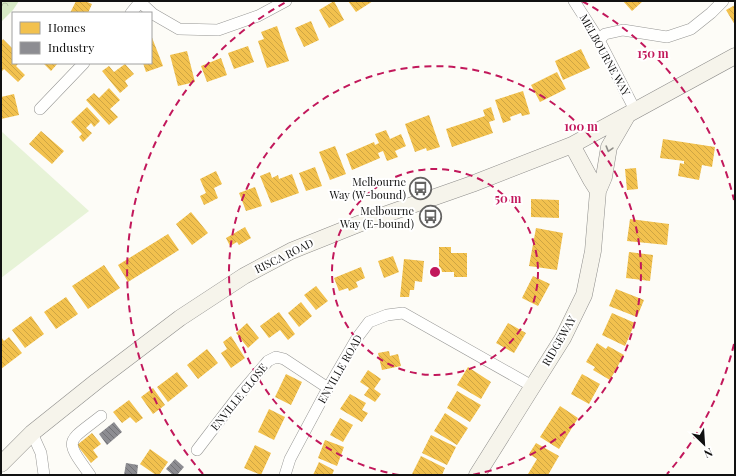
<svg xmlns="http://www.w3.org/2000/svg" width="736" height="476" viewBox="0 0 736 476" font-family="'Playfair Display',serif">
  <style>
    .forest { fill: url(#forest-crowns) }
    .garden { fill: #e7f3d7 }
    .homes { fill: url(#homes-back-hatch) }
    .industry { fill: url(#industry-back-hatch) }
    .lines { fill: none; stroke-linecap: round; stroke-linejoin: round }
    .street-casing { stroke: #979795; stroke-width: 12 }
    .secondary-casing { stroke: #8e8d8b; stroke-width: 17 }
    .street { stroke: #fffffe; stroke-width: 11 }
    .secondary { stroke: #f6f4eb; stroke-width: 16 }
    .oneway { stroke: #8f8e89 }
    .ring { fill: none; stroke: #c2185b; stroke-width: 2; stroke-dasharray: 7 5 }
    .labels { text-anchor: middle; stroke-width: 4; stroke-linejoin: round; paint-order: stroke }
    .street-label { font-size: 11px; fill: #111; stroke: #fff }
    .poi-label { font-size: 11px; fill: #111; stroke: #fff; text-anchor: end }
    .centre { fill: #c2185b; stroke: #fff; stroke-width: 2 }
    .ring-label { font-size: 12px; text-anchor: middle; font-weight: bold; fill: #c2185b; stroke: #fff; stroke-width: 4; stroke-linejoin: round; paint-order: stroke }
  </style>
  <defs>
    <pattern id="forest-crowns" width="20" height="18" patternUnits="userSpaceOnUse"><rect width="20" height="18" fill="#d8eac5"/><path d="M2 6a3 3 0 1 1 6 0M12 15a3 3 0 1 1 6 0" fill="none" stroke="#b8c8a8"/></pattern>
    <pattern id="homes-back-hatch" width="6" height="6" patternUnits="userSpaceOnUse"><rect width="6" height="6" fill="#f2c14e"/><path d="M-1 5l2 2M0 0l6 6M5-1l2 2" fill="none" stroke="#cea543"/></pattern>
    <pattern id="industry-back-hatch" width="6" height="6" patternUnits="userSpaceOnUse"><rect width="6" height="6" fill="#8d8d92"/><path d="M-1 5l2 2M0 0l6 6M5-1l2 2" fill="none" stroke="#727276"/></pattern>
  </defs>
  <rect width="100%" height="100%" fill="#fdfcf7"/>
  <path class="forest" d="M1,1h18l-6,9 -12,12z"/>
  <path class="garden" d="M1,131l88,80 -88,67z"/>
  <path class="homes" d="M76,1h9l7,3 -4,9h-18z
    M334,1l10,19 -15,8 -10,-18z
    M348,1h25l-17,11z
    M623,1h20l-11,10z
    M735,5v20l-9,-15z
    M311,21l8,19 -15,7 -9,-19z
    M277,26l12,35 -22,7 -9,-27 6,-2 -3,-7z
    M151,35l12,31 -17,6 -3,-9h8z
    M3,39l10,10v14h6l-3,3 9,9 -7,7 -14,-13 -3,3v-30z
    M248,46l6,16 -20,7 -6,-16z
    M581,49l9,19 -27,12 -8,-19z
    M187,51l8,31 -17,4 -8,-31z
    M221,58l6,17 -20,7 -6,-16z
    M43,63h15l-7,8z
    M125,64l9,10 -9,7 3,5 -8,7 -18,-22 7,-5 5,6z
    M557,72l9,17 -26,13 -9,-17z
    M109,88l11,12 -10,9 8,8 -9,8 -23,-25 8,-7 5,5z
    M523,91l7,23 -8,2 -1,-3 -11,4 1,3 -8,3 -8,-23z
    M14,94l5,21 -18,4v-22z
    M87,107l13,14 -6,6 -3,-4 -5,5 6,5 -9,9 -4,-5 3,-3 -11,-12z
    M491,107l4,13 -6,2 4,11 -41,14 -6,-18 39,-13 -2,-6z
    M429,115l11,32 -13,4 -1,-3 -11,4 -10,-28z
    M386,130l4,9 11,-5 5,12 -11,5 3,6 -11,4 -4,-10 -5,2 2,5 -28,12 -6,-16 28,-12 1,3 4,-2 -4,-9z
    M41,131l23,20 -12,13 -23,-20z
    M663,139l52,8 -3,20 -10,-2 -3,15 -21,-4 2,-13 4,1v-3l-24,-3z
    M335,146l11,28 -16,6 -11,-28z
    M315,167l7,19 -16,5 -7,-18z
    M636,168l2,21 -11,1 -2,-21z
    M216,171l6,13 -8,4 4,10 -14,7 -4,-9 6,-3 -6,-14z
    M270,172l2,6 6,-3 1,4 13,-5 7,19 -28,10 -11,-27z
    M255,187l7,19 -16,5 -7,-18z
    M531,199l28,1v18l-28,-1z
    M191,212l17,21 -16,12 -16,-21z
    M630,219l39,5 -2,21 -40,-4z
    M245,227l6,11 -12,7 -2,-3 -7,4 -4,-8z
    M536,228l27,5 -6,37 -28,-4z
    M168,234l11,16 -51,32 -10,-17z
    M439,247h12v6h16v24h-13v-5h-15z
    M629,252l24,3 -3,26 -24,-3z
    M393,256l6,16 -15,6 -6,-17z
    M404,259l20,2 -2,21 -7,-1 -1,9h-4l-1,7h-9z
    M104,265l16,23 -32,21 -16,-23z
    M361,267l4,11 -9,4 2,5 -9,4 -1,-3 -9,3 -5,-13z
    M533,276l17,8 -12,22 -16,-8z
    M316,286l12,15 -12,9 -12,-15z
    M616,289l28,11 -7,17 -28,-11z
    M66,297l12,17 -22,15 -12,-17z
    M301,302l11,14 -13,11 -11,-14z
    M279,312l16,22 -7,6 -8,-10 -11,8 -9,-12z
    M612,313l23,10 -10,23 -23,-11z
    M31,316l13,18 -19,14 -13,-18z
    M247,323l12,15 -11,10 -12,-15z
    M508,323l18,10 -12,20 -18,-10z
    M231,336l14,22 -14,10 -10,-15 6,-4 -4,-7z
    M1,337l3,4 5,-4 13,16 -21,16z
    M597,343l9,6 2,-3 16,9 -14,25 -17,-10 2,-3 -9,-5z
    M207,349l11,14 -20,16 -11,-14z
    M389,351l1,5 8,-2 3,12 -19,4 -4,-17z
    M468,367l23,15 -10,17 -24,-14z
    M368,370l13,9 -7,10 7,5 -6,8 -11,-7 5,-7 -9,-6z
    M177,372l11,14 -20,16 -11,-15z
    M286,374l16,8 -11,23 -16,-8z
    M582,374l18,10 -11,20 -18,-10z
    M153,388l12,17 -12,9 -12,-17z
    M457,391l24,14 -11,17 -23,-14z
    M350,394l16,9 -4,7 6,3 -6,9 -22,-13z
    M129,400l14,18 -7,5 -6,-6 -8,6 -9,-11z
    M560,406l18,12 -19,31 -19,-12z
    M269,409l16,8 -11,23 -16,-8z
    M445,413l23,15 -11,17 -23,-14z
    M340,418l13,7 -10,17 -13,-7z
    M92,433l9,11 -8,6 5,7 -7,6 -14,-18z
    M431,435l25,12 -9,18 -25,-12z
    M325,440l19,7 -7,19 -19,-8z
    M536,443l23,13 -11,19 -20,-1 9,-15 -8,-5z
    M255,445l16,8 -10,22 -17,-7z
    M150,449l18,13 -9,13h-3l-16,-11z
    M421,456l24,12 -3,7 -30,-1z
    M319,462l15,8 -2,5h-19z"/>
  <path class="industry" d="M114,422l8,10 -15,13 -8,-11z
    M175,459l9,8 -7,8h-4l-7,-6z
    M126,463l12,2 -1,10h-13z"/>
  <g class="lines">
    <defs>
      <path id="street" d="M139,1l14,13 26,15 39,1 40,-14 28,-15
        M574,1l25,39 36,70
        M131,13l9,-11
        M599,40l6,-6 18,-4 44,7 24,-8 20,-16 12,-12
        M40,109l44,-46
        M32,433l9,20 3,22
        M197,450l42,-55 29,-34 8,-4 8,2 44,29
        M90,475c-27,-37 -23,-32 11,-59
        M285,475l5,-16 38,-71 29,-50 12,-16 18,-7 16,-2 129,73"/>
      <path id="secondary" d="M572,145l19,35 7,11
        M1,464l31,-31 65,-52 83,-63 64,-42 47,-25 70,-28 111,-39 100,-39 163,-89
        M477,475l86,-137 21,-43 9,-44 5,-60 6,-14 5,-30 18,-31"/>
    </defs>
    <use href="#street" class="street-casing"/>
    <use href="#secondary" class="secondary-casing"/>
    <use href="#street" class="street"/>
    <use href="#secondary" class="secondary"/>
  </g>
  <defs><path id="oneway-chevron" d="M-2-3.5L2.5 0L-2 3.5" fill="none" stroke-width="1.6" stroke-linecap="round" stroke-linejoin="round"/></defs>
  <use class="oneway" href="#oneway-chevron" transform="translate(609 149) rotate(106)"/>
  <g class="ring">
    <circle cx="435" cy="272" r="103"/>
    <path d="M399 475A206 206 0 1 1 471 475"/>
    <path d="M734 344A308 308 0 0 1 667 474M203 474A308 308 0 0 1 288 1M582 1A308 308 0 0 1 734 200"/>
  </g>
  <defs>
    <symbol id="bus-ring" viewBox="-11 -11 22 22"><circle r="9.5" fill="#fff" stroke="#646362" stroke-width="1.5"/><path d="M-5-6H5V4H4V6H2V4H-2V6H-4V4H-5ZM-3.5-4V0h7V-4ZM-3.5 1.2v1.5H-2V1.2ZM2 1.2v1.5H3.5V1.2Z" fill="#646362"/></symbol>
  </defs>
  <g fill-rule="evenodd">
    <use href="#bus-ring" x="408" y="176" width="25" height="25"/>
    <use href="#bus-ring" x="418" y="204" width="25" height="25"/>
  </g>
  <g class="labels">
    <g class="street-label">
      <text transform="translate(605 55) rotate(61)" y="4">MELBOURNE WAY</text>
      <text transform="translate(284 256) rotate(-26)" y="4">RISCA ROAD</text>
      <text transform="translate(559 341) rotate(-60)" y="4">RIDGEWAY</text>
      <text transform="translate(340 369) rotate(-60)" y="4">ENVILLE ROAD</text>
      <text transform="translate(239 397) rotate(-51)" y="4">ENVILLE CLOSE</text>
    </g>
    <g class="poi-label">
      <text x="406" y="186">Melbourne<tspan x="406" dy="13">Way (W-bound)</tspan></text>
      <text x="414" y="215">Melbourne<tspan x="414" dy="13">Way (E-bound)</tspan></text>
    </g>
  </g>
  <circle cx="435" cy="272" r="6" class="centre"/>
  <g class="ring-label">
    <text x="653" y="58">150 m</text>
    <text x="581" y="131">100 m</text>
    <text x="508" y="203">50 m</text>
  </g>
  <rect width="736" height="476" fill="none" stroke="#111111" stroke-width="4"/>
  <rect x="12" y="12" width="140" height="52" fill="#ffffff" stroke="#a0a0a0"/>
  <rect x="20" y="22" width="20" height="12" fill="#f2c14e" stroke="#a0a0a0"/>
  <text x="48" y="32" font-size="12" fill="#111111">Homes</text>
  <rect x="20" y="42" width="20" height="12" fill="#8d8d92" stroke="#a0a0a0"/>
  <text x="48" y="52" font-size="12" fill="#111111">Industry</text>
  <g transform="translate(704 444) rotate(155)" stroke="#ffffff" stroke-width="3" paint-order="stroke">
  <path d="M0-3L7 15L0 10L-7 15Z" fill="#111111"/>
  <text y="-6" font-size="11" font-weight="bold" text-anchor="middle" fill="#111111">N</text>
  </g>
</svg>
